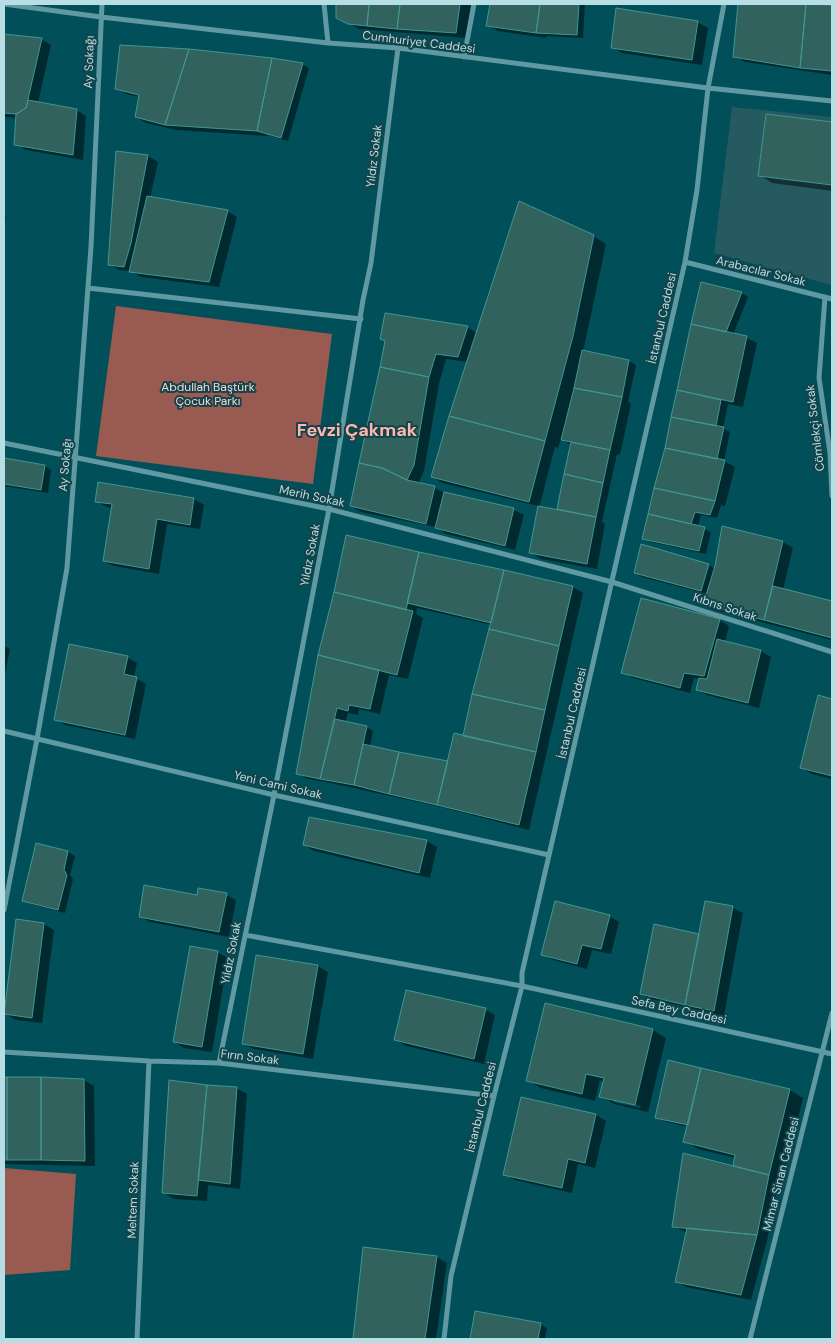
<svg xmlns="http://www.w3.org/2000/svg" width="836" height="1343" viewBox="0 0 836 1343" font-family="'DM Sans',sans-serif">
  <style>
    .built { fill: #255a61 }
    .green { fill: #985a51 }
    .shadow { fill: #0007; fill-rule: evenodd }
    .building { fill: #31625e; stroke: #409791 }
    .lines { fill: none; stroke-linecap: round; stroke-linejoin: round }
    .street { stroke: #6099a2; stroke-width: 5 }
    .labels { text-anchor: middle; stroke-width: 4; stroke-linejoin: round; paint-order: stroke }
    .street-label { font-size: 12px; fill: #b7dee4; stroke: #144349 }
    .park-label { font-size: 12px; fill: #f4d7d2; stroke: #144349 }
    .district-label { font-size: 18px; font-weight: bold; fill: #fcb8ae; stroke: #144349 }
  </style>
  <rect width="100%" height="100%" fill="#015059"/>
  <path class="built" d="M732,107l100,10v168l-118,-32z"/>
  <path class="green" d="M116,306l216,28 -19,150 -217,-28z
    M4,1168l72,6 -6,96 -66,5z"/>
  <path class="shadow" d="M337,4h134l-5,34 -107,-9 -21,-12z
    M491,4h94l-2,34 -37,-2v2l-48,-7 -10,-6z
    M739,4h77v1l16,1v69l-87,-13 -11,-6z
    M697,22l11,6 -6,37 -80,-12 -10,-6z
    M4,35l37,4 10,6 -13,58 38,7 10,6 -3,44 -57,-10 -10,-6 1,-26 -13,-1z
    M302,64l7,4 -21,73 -21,-6v1l-91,-6 -30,-7 -10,-6 4,-20 -14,-3 -10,-6z
    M767,115l65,8v68l-60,-8 -13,-8z
    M148,156l10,6 -8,36 77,13 10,6 -18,70 -78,-10 -11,-6 -11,-1 -10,-6z
    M4,216l2,1 -2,13z
    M593,236l13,8 -23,108 46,9 7,4 -8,37 3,2 -11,51 -3,-1 -15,68 3,2 -8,45 -56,-10 -10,-6 8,-47 -97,-23 -10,-6 36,-115 -22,-3 -7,25 -15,87 -6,13 17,4 10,5 69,17 10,5 -9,35 -69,-16 -10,-7 -75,-15 -10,-6 35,-164 81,-15 10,6zM561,439l10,6 -13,63 7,4 -26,-4 16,-61 3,1z
    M702,283l40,10 6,4 -15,38 14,3 10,5 -14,64 -15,-3 -5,24 7,4 -6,29 11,6 -10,39 -4,-1 -4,13 -16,-3 -3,11 13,6 -5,22 -56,-12 -6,-4 22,-90z
    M4,459l41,7 6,4 -3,23 -44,-7z
    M99,484l95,15 10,6 -4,24 -33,-5 -8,50 -45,-8 -10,-5 8,-53 -5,-1 -11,-6z
    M347,536l226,51 10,6 -54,237 -84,-22 -114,-25 -23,-4 -10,-5zM417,608l75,17 -28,112 -16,25 -78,-15 3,-16 -6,-4 -22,-4 3,-10 10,2 1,-6 21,5 9,-39 19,4 15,-61 -7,-4z
    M783,542l10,6 -10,42 49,13v37l-118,-30 -10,-5 3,-11 -65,-17 -7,-4 74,-8 6,4z
    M719,620l10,6 -4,16 36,9 10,6 -12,51 -52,-13 -10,-5 3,-11 -6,-1 -4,15 -57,-15 -10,-6z
    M4,646l6,3 -6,30z
    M127,657l10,6 -3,14 12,7 -11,55 -70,-14 -10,-6z
    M819,697l13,3v79l-20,-5 -10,-6z
    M310,818l117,23 10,6 -7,31 -116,-27 -10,-6z
    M37,844l31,8 7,4 -5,19 3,4 -8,34 -35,-9 -7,-4z
    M226,895l10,5 -7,37 -79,-15 -10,-5 58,-21z
    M706,903l27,5 10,5 -19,103 -73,-17 -10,-5 59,-59z
    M609,916l10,6 -8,32 -19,-4 -5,19 -34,-9 -10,-5z
    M44,924l10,6 -12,93 -26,-3 -10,-6z
    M217,952l11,6 -16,94 -28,-4 -10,-6z
    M318,966l10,6 -15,87 -59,-10 -11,-5z
    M485,1009l10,6 -11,49 -78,-18 -10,-6z
    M653,1030l13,8 -18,74 -34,-8 -13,-8 3,-14 -4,-2 -5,21 -54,-13 -14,-8zM613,1099l28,7 -1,2 -27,-6z
    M701,1069l89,21 13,8 -20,83h-4l-12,60 -16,59 -65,-13 -10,-6 11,-48 -14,-7 60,-59 3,-9 -38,-9 -13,-8 3,-14 -25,-6 -6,-4z
    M4,1078l80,2 10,6 1,80 -91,-2z
    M236,1088l11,6 -7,95 -32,-4 -1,16 -33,-2 -10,-6z
    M522,1098l74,17 10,6 -11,47 -17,-4 -6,29 -57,-13 -11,-6z
    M364,1249l73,8 10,6 -11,76h-81z
    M476,1313l64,11 7,4 -2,11h-73z"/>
  <path class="building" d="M336,4h33l-2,22 -19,-2 -12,-6z
    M369,4h31l-3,25 -30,-3z
    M400,4h60l-4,29 -59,-4z
    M490,4h50l-4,29 -50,-7z
    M540,4h39l-2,31 -41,-2z
    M738,4h68l-6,64 -67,-11z
    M806,4l26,1v66l-32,-3z
    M616,8l82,13 -6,39 -81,-12z
    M4,34l38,4 -16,70 -10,6 -12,-1z
    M120,45l69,4 -24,76 -30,-8 4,-22 -24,-6z
    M189,49l83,9 -15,73 -92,-6z
    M272,58l31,5 -22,75 -24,-7z
    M28,100l49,9 -4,46 -59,-10 2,-31 10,-6z
    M766,114l66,8v63l-74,-9z
    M116,151l32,4 -17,88 -7,24 -16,-2z
    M147,196l81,14 -19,72 -80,-10z
    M519,201l75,34 -21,101 -28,105 -96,-25z
    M701,282l41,10 -16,40 -35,-8z
    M385,313l83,13 -10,31 -22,-3 -7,23 -49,-10 5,-26 -5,-2z
    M691,324l56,12 -14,66 -56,-12z
    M582,350l47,10 -7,37 -48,-9z
    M380,367l49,10 -15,88 -7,15 -25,-12 -23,-5z
    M574,388l48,9 -12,53 -49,-10z
    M677,390l44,10 -5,26 -45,-9z
    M449,416l96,25 -16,61 -98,-25z
    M671,417l53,10 -7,32 -52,-11z
    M571,442l39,8 -7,33 -39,-9z
    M665,448l60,12 -10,41 -61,-13z
    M4,458l41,7 -4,25 -37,-6z
    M359,463l23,5 25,12 28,6 -9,38 -76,-18z
    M564,474l39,9 -7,34 -39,-8z
    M98,482l96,16 -4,27 -33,-6 -8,50 -46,-8 9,-57 -17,-2z
    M654,488l61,13 -5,14 -15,-3 -4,12 -43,-10z
    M444,492l70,16 -9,38 -70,-18z
    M538,506l58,11 -9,47 -58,-11z
    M648,514l57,13 -6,24 -57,-12z
    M722,526l61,15 -19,79 -61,-15 12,-39z
    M346,535l73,17 -13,58 -72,-18z
    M641,544l68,20 -8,27 -67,-18z
    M419,552l85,18 -13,53 -84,-20z
    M504,570l69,16 -14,60 -70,-17z
    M773,586l59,15v37l-68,-18z
    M334,592l79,19 -16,64 -79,-20z
    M641,598l79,21 -16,57 -20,-3 -4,15 -59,-15z
    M489,629l70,17 -14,64 -73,-16z
    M717,639l44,11 -13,53 -52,-13 3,-12 8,1z
    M69,644l59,12 -4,18 13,3 -12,58 -71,-15z
    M318,655l61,15 -9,39 -21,-4 -1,6 -11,-3 -17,71 -24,-5z
    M472,694l73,16 -9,42 -73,-16z
    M818,695l14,4v77l-32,-8z
    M335,719l32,7 -13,59 -34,-6z
    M454,733l82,19 -17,73 -82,-20z
    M363,744l36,8 -10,42 -35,-9z
    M399,752l49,9 -11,44 -48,-11z
    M309,817l118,23 -8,33 -116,-28z
    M36,843l32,8 -4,19 3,5 -9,35 -36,-9z
    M144,885l53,10 1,-7 29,5 -8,39 -80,-15z
    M555,901l55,14 -9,34 -19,-4 -5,19 -36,-9z
    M705,901l28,5 -19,105 -29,-6z
    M16,919l28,4 -12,95 -28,-4z
    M654,924l45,10 -14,71 -45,-11z
    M190,946l28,5 -16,96 -29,-5z
    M256,955l62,10 -15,89 -61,-10z
    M406,990l80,18 -12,51 -80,-19z
    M545,1003l108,26 -18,76 -36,-8 5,-19 -18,-4 -4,20 -56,-13z
    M668,1060l33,8 -13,57 -33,-7z
    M701,1068l89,21 -21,86 -36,-9 2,-11 -52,-13z
    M4,1077h3v83h-3z
    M7,1077h34v83h-34z
    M41,1077l43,2 1,82 -44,-1z
    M169,1080l38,5 -10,111 -35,-3z
    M207,1085l30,2 -7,97 -32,-4z
    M521,1097l75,17 -11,49 -17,-4 -6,29 -59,-13z
    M683,1153l86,22 -12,60 -85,-8z
    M687,1228l70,7 -16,60 -66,-13z
    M363,1247l74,9 -12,83h-72z
    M475,1311l66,12 -3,16h-68z"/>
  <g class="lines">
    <path class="street" d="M4,4l97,13 227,26 70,5 310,40 124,13
      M324,4l4,39
      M464,57l10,-53
      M685,262l147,37
      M88,288l273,31
      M825,297l-6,81 11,75 2,43
      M4,443l325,66 283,73 220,70
      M4,731l270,64 275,60
      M4,910l33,-171 30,-171 24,-321 11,-243
      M245,935l277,51 310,68
      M4,1052l145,9 70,2 275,33
      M219,1063l55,-268 55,-286 34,-209 8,-37 27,-215
      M137,1339l12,-278
      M444,1339l7,-63 43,-180 28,-110v-13l163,-711 12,-72 11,-102 16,-84
      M750,1339l82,-326"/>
  </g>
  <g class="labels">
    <g class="street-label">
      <text transform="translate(419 42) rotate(7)" y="4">Cumhuriyet Caddesi</text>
      <text transform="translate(89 62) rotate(-88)" y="4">Ay Sokağı</text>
      <text transform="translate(374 156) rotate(-83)" y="4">Yıldız Sokak</text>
      <text transform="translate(761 271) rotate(14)" y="4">Arabacılar Sokak</text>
      <text transform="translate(662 318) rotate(-77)" y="4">İstanbul Caddesi</text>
      <text transform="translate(815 428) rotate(-97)" y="4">Cömlekçi Sokak</text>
      <text transform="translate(65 465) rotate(-85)" y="4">Ay Sokağı</text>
      <text transform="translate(312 496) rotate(12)" y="4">Merih Sokak</text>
      <text transform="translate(310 555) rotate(-79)" y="4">Yıldız Sokak</text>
      <text transform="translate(725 607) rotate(18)" y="4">Kıbrıs Sokak</text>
      <text transform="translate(572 713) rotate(-77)" y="4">İstanbul Caddesi</text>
      <text transform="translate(278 785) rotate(13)" y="4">Yeni Cami Sokak</text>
      <text transform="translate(231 953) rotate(-79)" y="4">Yıldız Sokak</text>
      <text transform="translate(679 1010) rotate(12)" y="4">Sefa Bey Caddesi</text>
      <text transform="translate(250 1057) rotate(7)" y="4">Fırın Sokak</text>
      <text transform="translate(481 1107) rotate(-76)" y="4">İstanbul Caddesi</text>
      <text transform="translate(781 1174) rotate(-76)" y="4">Mimar Sinan Caddesi</text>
      <text transform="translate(133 1200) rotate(-88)" y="4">Meltem Sokak</text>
    </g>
    <g class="park-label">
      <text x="208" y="391">Abdullah Baştürk<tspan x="208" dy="14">Çocuk Parkı</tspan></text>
    </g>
    <g class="district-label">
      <text x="357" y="436">Fevzi Çakmak</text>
    </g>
  </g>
  <rect width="836" height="1343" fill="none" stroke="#b7dee4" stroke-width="10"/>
</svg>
